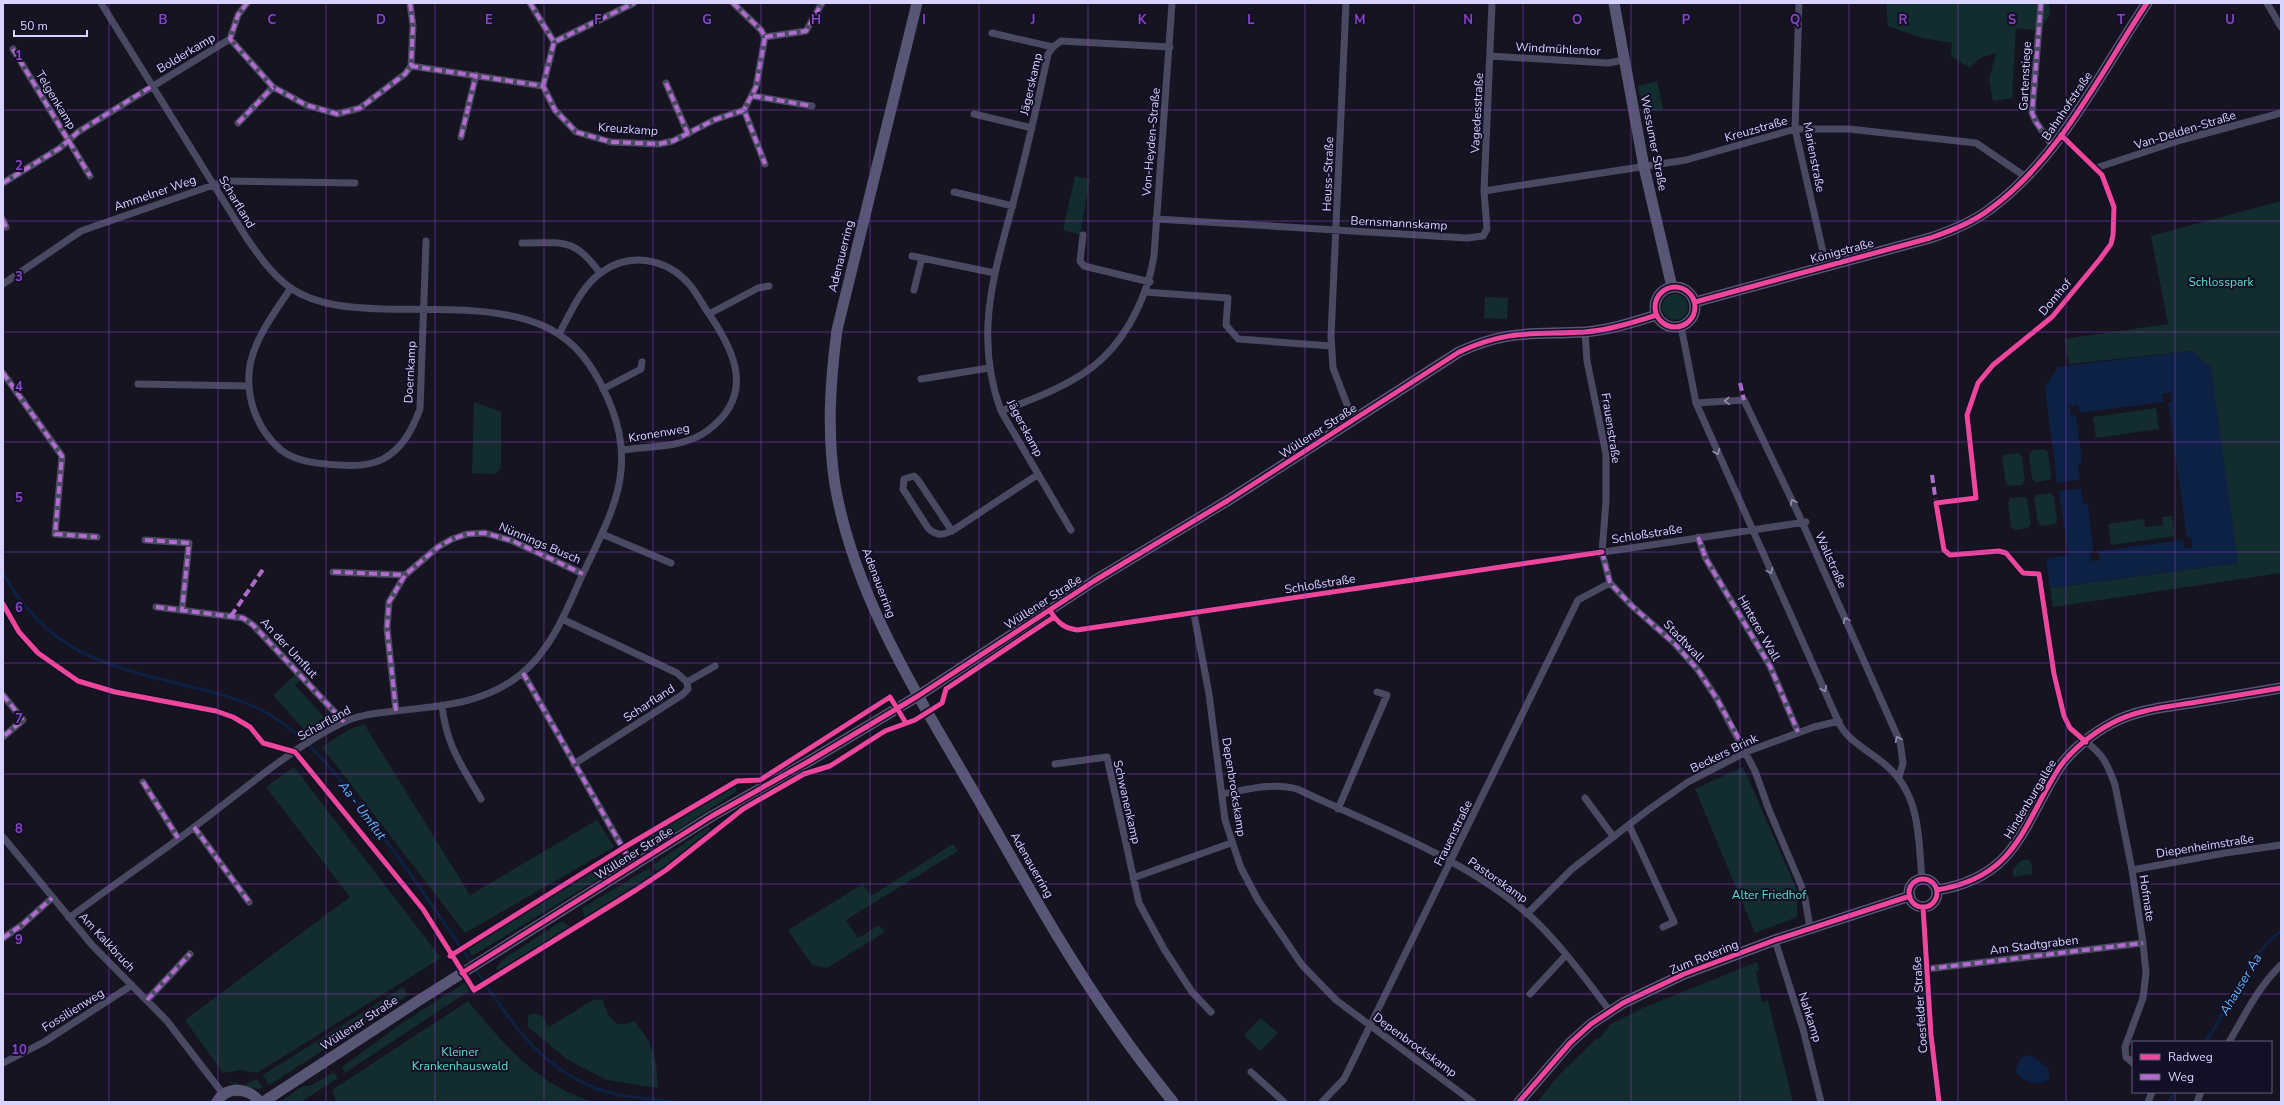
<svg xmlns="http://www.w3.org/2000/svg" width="2284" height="1105" viewBox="0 0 2284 1105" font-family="'Nunito Sans',sans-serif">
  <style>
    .green { fill: #132c2d }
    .water { fill: #0d2144 }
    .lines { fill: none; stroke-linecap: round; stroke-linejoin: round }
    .stream { stroke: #0d2144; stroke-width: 3 }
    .street { stroke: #4a4962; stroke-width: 7 }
    .secondary { stroke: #575674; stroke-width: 11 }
    .quiet { stroke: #b06ccc; stroke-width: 4; stroke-dasharray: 8 4; stroke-linecap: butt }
    .cycleway-casing { stroke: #130f26; stroke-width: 8 }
    .cycleway { stroke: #ed469a; stroke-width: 5 }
    .oneway { stroke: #928eb0 }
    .grid { fill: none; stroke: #8945c9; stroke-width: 1; stroke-opacity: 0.55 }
    .labels { text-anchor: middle; stroke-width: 4; stroke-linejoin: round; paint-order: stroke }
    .street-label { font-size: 12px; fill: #d9d4ff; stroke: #130f26 }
    .park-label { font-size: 12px; fill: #5fe0c0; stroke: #130f26 }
    .water-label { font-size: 13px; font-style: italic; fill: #62b6ff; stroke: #130f26 }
    .grid-label { font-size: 13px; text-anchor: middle; font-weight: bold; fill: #8945c9; stroke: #130f26; stroke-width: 4; stroke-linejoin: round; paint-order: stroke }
  </style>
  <rect width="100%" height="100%" fill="#161421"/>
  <path class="green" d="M1886,3h163l1,12 -11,16 -23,-3 -4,70 -19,3 -4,-22 7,-26 -14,4 -13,11 -18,-12 1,-13 -30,-5 -34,-12z
    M1657,81l6,28 -20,4 -5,-27z
    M1075,176l15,3 -10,56 -17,-5z
    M2281,201v372l-228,34 -3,-19 188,-25 -47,-212 -122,13 -5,-25 104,-15 -17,-88z
    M1662 307a13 13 0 1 1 26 0a13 13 0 1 1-26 0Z
    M1485,297l23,1 -1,21 -23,-1z
    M474,402l27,10v56l-6,6 -23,-1z
    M2156,408l3,21 -63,9 -3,-21z
    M2044,449l4,3 3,24 -2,4 -13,2 -4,-3 -3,-24 2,-4z
    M2018,453l4,3 3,25 -3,4 -13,1 -3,-3 -4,-24 2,-4z
    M2050,493l4,3 3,24 -2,4 -13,2 -4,-3 -4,-24 3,-4z
    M2024,497l3,2 4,25 -3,4 -13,2 -4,-3 -3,-24 2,-5z
    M2172,516l3,20 -64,9 -3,-21 36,-5 1,8 18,-2 -1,-8z
    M295,675l5,5 -5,5 29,32 -17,16 -34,-38z
    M364,724l106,171 127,-75 17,27 -149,86 -143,-186 26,-17z
    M294,767l147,191 -184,115 -16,-3 -18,3 -38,-53 165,-123 -84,-110z
    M1743,767l54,123v27l-42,16 -60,-144z
    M734,785h2v7l-91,59 -5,-9z
    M708,827l4,2 -53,43 -3,-1 -3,-6z
    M953,844l5,7 -112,69 12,18 21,-13 6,7 -58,36 -15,-3 -24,-35 75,-46 8,12z
    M619,854l3,6 -2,6 -148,90 -5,-8z
    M2022,860h7l3,5v9l-19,3v-8z
    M649,868l3,6 -1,4 -66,40 -3,-9 2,-2z
    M560,922h3l8,5 -74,44 -1,-3 8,-9z
    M1757,962l2,8 -3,1 6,31 6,-1 25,101h-256l24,-29 35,-34 5,-2 10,-13 32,-16z
    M466,982l6,7 -127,84 -3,-6 60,-44z
    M403,987l5,8 -129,84 -10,6 -6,-10z
    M602,999l7,17 8,8h10l7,-3c21,25 22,35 24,67l-51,-8 -39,-20 -40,-33v-12l7,-2 8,4 6,10 44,-27z
    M468,1001c35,43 71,85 126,101h-258l-4,-12z
    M1261,1018l17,15 -18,18 -16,-16z
    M334,1072l4,6 -37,24h-21l23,-16 9,-1z
    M257,1079l6,9c-11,2 -27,-1 -36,-7l17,4z"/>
  <path class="water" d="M2191,351l20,16 27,196 -188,25 -4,-29 22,-4 -9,-64 22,-3 2,16h5l5,47 -3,1 1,9 9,-1 -2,-9 85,-11 1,8 8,-1 -1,-9h-4l-19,-135 4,-1 -1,-10 -9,2 2,8 -84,11 -2,-8 -8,1 1,10 5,-1 6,48h-4l2,17 -23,3 -12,-96 12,-18 -1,-2z
    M2031,1055l18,14v10c-9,8 -27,4 -33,-7l4,-14z"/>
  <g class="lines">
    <path class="stream" d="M3,573c46,82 105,93 189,114 29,7 58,15 83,31 39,25 65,61 92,97 37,49 71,98 105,149
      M475,968c33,50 60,95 118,119 24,10 54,11 80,15
      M2206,1042c17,-26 50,-98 75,-110
      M2169,1102l6,-10"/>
    <path class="street" d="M410,3l3,23 -2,40
      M530,3l24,39
      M733,3l28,27 4,7 -9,50 -12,23
      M1346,3l-15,333 2,32 20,52
      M1799,3l-4,126 31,136
      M2041,3l-9,110 4,9 16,23
      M2267,3l14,24
      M992,33l61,14
      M765,37l41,-6 16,-28
      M230,39l43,48 33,18 31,9 23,-6 45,-34 6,-8 132,20 12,24 21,22 35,10 48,2 14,-3 41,-21 30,-10 21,54
      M13,49l77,127
      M1490,56l118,7 16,-3
      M666,83l22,51
      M543,86l11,-44 80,-39
      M753,96l59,10
      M974,114l58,14
      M238,123l35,-36
      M461,137l15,-62
      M2096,168l85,-28 100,-27
      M3,183l57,-35 18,-16 152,-93 8,-24 9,-12
      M1484,191l202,-31 109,-31h54l127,14 50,34
      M954,192l59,14
      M1156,219l311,19 16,-2 4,-7 -3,-38 8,-188
      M3,220l3,7
      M1083,235l-3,26 4,5 66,16
      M522,243c41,0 52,-6 78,30
      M912,256l83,17
      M3,284l78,-53 144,-50 130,2
      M291,288c-15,22 -36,50 -41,77 -5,31 6,64 31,85 15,12 39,14 58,15 14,1 31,1 44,-6 20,-11 29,-29 37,-50l6,-168
      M914,290l8,-32
      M1145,292l83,6 -2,27 12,14 93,7
      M709,314l49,-26 11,-2
      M1681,326l15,77 143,320c9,18 27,26 43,39 39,30 36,73 40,118
      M1585,332l2,29 19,93v47l-4,51 8,31 22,23 43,38 23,26 19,29 38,72 14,39 32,75 4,13 5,30
      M559,334c11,-20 23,-49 43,-62 28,-20 64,-14 87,12 8,9 13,20 20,30 27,39 46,82 -2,117 -23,17 -57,15 -85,19
      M3,373l59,83 -7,78 42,3
      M921,379l68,-11
      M138,384l111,2
      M603,389l38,-20 1,-7
      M1696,403l48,-3 54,113 102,229 3,21 -4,14
      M1001,411c33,-12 76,-28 102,-53 27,-26 45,-65 51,-102l18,-253
      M1975,493l-8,-78 11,-32 15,-18 59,-48 48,-58 11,-15 2,-9 1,-28 -12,-32 -41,-40
      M1071,530l-70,-119c-30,-82 -3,-147 17,-227 11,-43 21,-87 30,-130l5,-7 8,-6 109,6
      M952,531l-34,-51 -4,-4 -10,3 -1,10 25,39c9,9 17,7 27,1l82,-54
      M602,534l69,29
      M1698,537l8,22 64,107 28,66
      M145,540l44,3 -7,67
      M333,572l72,3
      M156,607l87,11 10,7 91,97
      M1049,610c9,12 14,18 28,20l729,-108
      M1194,614l15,80 16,126 16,48 17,32 44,65 34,35 137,102
      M562,619l115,54 10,9 1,7 -6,6 -108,69
      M523,673l110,193
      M687,682l28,-16
      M3,695l20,25 -20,17
      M442,705c4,40 20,61 39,94
      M396,711l-9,-83 2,-26 16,-27 33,-28 14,-8 15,-5 18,-1 28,8 70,33
      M2086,742c17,12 22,23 29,43l17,85 11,73 3,30 -3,25 -18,49 1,10 7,6
      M1055,764l52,-7 32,146 25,46 28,43 19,20
      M143,782l35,56
      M1222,794c24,-4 51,-12 75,-5 78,37 164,67 231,125 31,28 56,63 82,97
      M1585,798l28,38
      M1338,809l49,-114 -10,-3
      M1629,825l45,97 -11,5
      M194,827l55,75
      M3,837l89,108 75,76 57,74
      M2132,870l93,-17 56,-8
      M1133,878l98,-35
      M1923,907l8,128 8,67
      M1527,914l45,-45 76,-59 40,-28 58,-30 68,-25 25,-6
      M69,918c42,-32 86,-61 128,-93 44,-33 99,-81 149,-104 17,-7 32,-8 49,-10 45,-5 89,-7 125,-36 30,-24 45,-61 60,-95 35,-74 62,-116 21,-196 -15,-28 -32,-48 -62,-60 -45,-18 -107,-14 -156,-15 -30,-1 -65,-3 -91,-20 -19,-13 -33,-33 -46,-52l-145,-234
      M3,938l19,-13 30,-27
      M1775,940l28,89 18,73
      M1927,969l216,-26
      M1530,994l36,-39
      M147,1000l43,-46
      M2229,1042c16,-27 29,-55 52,-77
      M3,1063l41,-21 88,-57
      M1251,1072l33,30
      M1322,1102l22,-23 234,-479 32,-17
      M2148,1102l4,-10
      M2197,1102l4,-10"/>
    <path class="secondary" d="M917,3l-80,327c-7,53 -10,103 -2,155 20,115 86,215 143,314 45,78 88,157 140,230 17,25 36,49 55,73
      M1614,3l30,164 28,120
      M1655 307a20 20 0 1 1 40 0a20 20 0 1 1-40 0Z
      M1695,302l235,-64c21,-7 42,-15 60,-29 70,-51 110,-136 157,-206
      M1909 893a14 14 0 1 1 28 0a14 14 0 1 1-28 0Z
      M1937,890c80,-13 85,-64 122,-122 12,-18 34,-35 53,-45 24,-13 53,-16 79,-20 30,-5 60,-10 90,-15
      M217,1102c10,-17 32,-14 43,0
      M263,1102l158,-103 291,-183 99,-56 107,-64 176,-115 133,-80 232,-149c50,-23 74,-17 126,-20 25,-2 49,-10 72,-17
      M1519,1102l51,-59 21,-19 32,-21 61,-29 91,-34 135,-44"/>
    <path class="quiet" d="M247,3l-9,12 -8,24 43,48 33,18 31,9 23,-6 45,-34 6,-8 132,20 12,24 21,22 35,10 48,2 14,-3 41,-21 30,-10 21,54
      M410,3l3,23 -2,40
      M530,3l24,39
      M733,3l28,27 4,7 -9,50 -12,23
      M2041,3l-9,110 4,9 16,23
      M765,37l41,-6 16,-28
      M13,49l77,127
      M666,83l22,51
      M543,86l11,-44 80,-39
      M753,96l59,10
      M238,123l35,-36
      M461,137l15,-62
      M3,183l57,-35 18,-16 74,-46
      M3,220l3,7
      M3,373l59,83 -7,78 42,3
      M1740,383l4,17
      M1932,475l4,28
      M1698,537l8,22 64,107 28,66
      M145,540l44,3 -7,67
      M1602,552l8,31 22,23 43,38 23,26 19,29 29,53
      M333,572l72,3
      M156,607l87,11 10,7 91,97
      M231,616l33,-48
      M523,673l110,193
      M3,695l20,25 -20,17
      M396,711l-9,-83 2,-26 16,-27 33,-28 14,-8 15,-5 18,-1 28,8 70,33
      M143,782l35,56
      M194,827l55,75
      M3,938l19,-13 30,-27
      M1927,969l216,-26
      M147,1000l43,-46"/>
    <defs>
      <path id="cycleway" d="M2061,135l41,40 12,32 -1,28 -2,9 -11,15 -48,58 -59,48 -15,18 -11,32 9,83 -40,5 8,47 6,5 49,-4 7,2 17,20 16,1 15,100 10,42 6,12 16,14
        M1655 307a20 20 0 1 1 40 0a20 20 0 1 1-40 0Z
        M1695,302l235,-64c21,-7 42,-15 60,-29 70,-51 110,-136 157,-206
        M3,604l16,28 19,21 40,28 37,11 101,19 17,6 17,10 13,16 32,9 128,157 51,81 162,-100 30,-20 77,-61 61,-35 26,-8 55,-35 30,-11 27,-17 4,-14 108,-72
        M1051,612c7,11 13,16 26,18l525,-78
        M1909 893a14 14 0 1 1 28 0a14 14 0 1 1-28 0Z
        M1937,890c80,-13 85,-64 122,-122 12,-18 34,-35 53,-45 24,-13 53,-16 79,-20 30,-5 60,-10 90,-15
        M1923,907l8,128 8,67
        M450,956l173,-108 114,-67 23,-1 130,-83 16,26
        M462,973l250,-157 99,-56 107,-64 176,-115 133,-80 232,-149c50,-23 74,-17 126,-20 25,-2 49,-10 72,-17
        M1519,1102l51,-59 21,-19 32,-21 61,-29 91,-34 135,-44"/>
    </defs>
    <use href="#cycleway" class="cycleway-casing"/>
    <use href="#cycleway" class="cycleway"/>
  </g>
  <defs><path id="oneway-chevron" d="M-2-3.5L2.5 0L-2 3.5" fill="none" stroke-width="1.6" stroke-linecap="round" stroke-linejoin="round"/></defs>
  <g class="oneway">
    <use href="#oneway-chevron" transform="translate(1727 401) rotate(176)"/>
    <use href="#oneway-chevron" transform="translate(1717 452) rotate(67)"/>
    <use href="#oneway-chevron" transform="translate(1793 502) rotate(-116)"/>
    <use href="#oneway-chevron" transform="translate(1770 571) rotate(66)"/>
    <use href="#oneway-chevron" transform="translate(1846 620) rotate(-114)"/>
    <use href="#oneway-chevron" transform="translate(1824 689) rotate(65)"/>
    <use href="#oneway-chevron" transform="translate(1898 739) rotate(-113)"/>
  </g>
  <path class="grid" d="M109,3v1099M218,3v1099M326,3v1099M435,3v1099M544,3v1099M653,3v1099M761,3v1099M870,3v1099M979,3v1099M1088,3v1099M1196,3v1099M1305,3v1099M1414,3v1099M1523,3v1099M1631,3v1099M1740,3v1099M1849,3v1099M1958,3v1099M2066,3v1099M2175,3v1039M3,110h2278M3,221h2278M3,332h2278M3,442h2278M3,552h2278M3,663h2278M3,774h2278M3,884h2278M3,994h2278M2175,1092v10"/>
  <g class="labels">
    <g class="street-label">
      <text transform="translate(1558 49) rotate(3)" y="4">Windmühlentor</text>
      <text transform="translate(186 53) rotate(-31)" y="4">Bolderkamp</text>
      <text transform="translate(2025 76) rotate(-87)" y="4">Gartenstiege</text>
      <text transform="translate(1031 84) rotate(-77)" y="4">Jägerskamp</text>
      <text transform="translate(56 100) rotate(59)" y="4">Telgenkamp</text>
      <text transform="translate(2067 106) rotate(-56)" y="4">Bahnhofstraße</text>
      <text transform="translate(1477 113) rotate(-87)" y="4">Vagedesstraße</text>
      <text transform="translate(628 129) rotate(4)" y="4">Kreuzkamp</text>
      <text transform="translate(1756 129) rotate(-16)" y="4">Kreuzstraße</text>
      <text transform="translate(2185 130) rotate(-17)" y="4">Van-Delden-Straße</text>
      <text transform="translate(1151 142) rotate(-85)" y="4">Von-Heyden-Straße</text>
      <text transform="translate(1654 143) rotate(79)" y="4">Wessumer Straße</text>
      <text transform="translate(1814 157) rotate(79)" y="4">Marienstraße</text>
      <text transform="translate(1328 174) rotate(-88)" y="4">Heuss-Straße</text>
      <text transform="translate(155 193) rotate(-19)" y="4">Ammelner Weg</text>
      <text transform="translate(237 202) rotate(59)" y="4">Scharfland</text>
      <text transform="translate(1399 223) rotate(3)" y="4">Bernsmannskamp</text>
      <text transform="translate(1842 251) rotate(-15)" y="4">Königstraße</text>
      <text transform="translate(841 256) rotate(-76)" y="4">Adenauerring</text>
      <text transform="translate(2055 297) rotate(-50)" y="4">Domhof</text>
      <text transform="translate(410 372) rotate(-87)" y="4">Doernkamp</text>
      <text transform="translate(1025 428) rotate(62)" y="4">Jägerskamp</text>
      <text transform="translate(1611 428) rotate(81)" y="4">Frauenstraße</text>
      <text transform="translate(1318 431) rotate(-33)" y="4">Wüllener Straße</text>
      <text transform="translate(659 433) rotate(-10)" y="4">Kronenweg</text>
      <text transform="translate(1647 534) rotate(-9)" y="4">Schloßstraße</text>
      <text transform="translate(540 543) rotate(23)" y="4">Nünnings Busch</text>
      <text transform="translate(1831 560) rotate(66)" y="4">Wallstraße</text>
      <text transform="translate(879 583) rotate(69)" y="4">Adenauerring</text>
      <text transform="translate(1320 584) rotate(-9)" y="4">Schloßstraße</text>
      <text transform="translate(1043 602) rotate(-33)" y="4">Wüllener Straße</text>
      <text transform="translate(1759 628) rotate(60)" y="4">Hinterer Wall</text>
      <text transform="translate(1684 641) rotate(46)" y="4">Stadtwall</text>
      <text transform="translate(289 648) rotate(47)" y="4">An der Umflut</text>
      <text transform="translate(649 703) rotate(-33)" y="4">Scharfland</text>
      <text transform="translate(324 723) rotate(-29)" y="4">Scharfland</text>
      <text transform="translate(1724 753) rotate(-26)" y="4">Beckers Brink</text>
      <text transform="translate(1234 787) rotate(81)" y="4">Depenbrockskamp</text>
      <text transform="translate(2030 799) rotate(-59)" y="4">Hindenburgallee</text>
      <text transform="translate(1127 802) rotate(77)" y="4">Schwanenkamp</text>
      <text transform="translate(1453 833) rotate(-64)" y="4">Frauenstraße</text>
      <text transform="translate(2205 846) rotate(-9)" y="4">Diepenheimstraße</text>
      <text transform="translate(634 853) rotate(-32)" y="4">Wüllener Straße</text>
      <text transform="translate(1032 865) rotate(60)" y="4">Adenauerring</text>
      <text transform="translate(1498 880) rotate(35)" y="4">Pastorskamp</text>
      <text transform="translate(2147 898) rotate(81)" y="4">Hofmate</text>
      <text transform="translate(107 942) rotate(47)" y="4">Am Kalkbruch</text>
      <text transform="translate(2034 945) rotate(-7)" y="4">Am Stadtgraben</text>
      <text transform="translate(1704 957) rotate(-22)" y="4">Zum Rotering</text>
      <text transform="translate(1920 1005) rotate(-94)" y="4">Coesfelder Straße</text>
      <text transform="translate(73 1010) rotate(-32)" y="4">Fossilienweg</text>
      <text transform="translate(1810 1017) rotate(72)" y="4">Nahkamp</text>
      <text transform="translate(359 1023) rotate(-33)" y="4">Wüllener Straße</text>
      <text transform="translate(1415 1045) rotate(36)" y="4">Depenbrockskamp</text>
    </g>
    <g class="park-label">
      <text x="2221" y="286">Schlosspark</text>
      <text x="1769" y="899">Alter Friedhof</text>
      <text x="460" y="1056">Kleiner<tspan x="460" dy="14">Krankenhauswald</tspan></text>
    </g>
    <g class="water-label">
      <text transform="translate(363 810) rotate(53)" y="5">Aa - Umflut</text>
      <text transform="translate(2240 984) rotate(-59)" y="5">Ahauser Aa</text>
    </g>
  </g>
  <g class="grid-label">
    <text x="163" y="24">B</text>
    <text x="272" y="24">C</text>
    <text x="381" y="24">D</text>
    <text x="489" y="24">E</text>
    <text x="598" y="24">F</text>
    <text x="707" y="24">G</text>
    <text x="816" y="24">H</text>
    <text x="924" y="24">I</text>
    <text x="1033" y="24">J</text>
    <text x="1142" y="24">K</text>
    <text x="1251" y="24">L</text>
    <text x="1360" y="24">M</text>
    <text x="1468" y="24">N</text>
    <text x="1577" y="24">O</text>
    <text x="1686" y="24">P</text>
    <text x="1795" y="24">Q</text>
    <text x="1903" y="24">R</text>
    <text x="2012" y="24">S</text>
    <text x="2121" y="24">T</text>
    <text x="2230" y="24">U</text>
    <text x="19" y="60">1</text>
    <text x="19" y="170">2</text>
    <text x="19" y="281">3</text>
    <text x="19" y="391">4</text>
    <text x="19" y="502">5</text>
    <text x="19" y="612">6</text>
    <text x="19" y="723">7</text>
    <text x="19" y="833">8</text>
    <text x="19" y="944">9</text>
    <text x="19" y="1054">10</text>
  </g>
  <rect width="2284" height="1105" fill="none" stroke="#d9d4ff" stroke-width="8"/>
  <rect x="2132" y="1041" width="140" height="52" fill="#130f26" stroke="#625e7d"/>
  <rect x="2140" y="1054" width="20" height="6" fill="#ed469a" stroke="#625e7d"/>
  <text x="2168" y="1061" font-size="12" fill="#d9d4ff">Radweg</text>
  <rect x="2140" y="1074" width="20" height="6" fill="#b06ccc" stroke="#625e7d"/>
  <text x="2168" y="1081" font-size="12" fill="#d9d4ff">Weg</text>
  <path d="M14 30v6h73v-6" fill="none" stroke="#d9d4ff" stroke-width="2"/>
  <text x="20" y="30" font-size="12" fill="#d9d4ff" stroke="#130f26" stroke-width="3" paint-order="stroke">50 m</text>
</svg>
